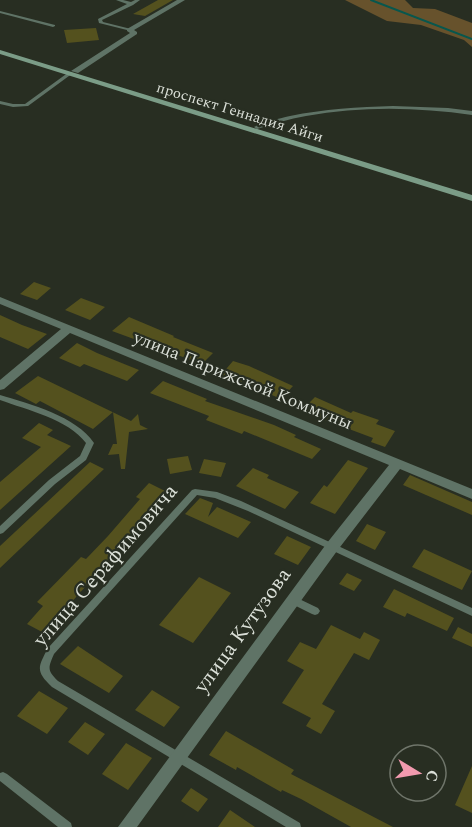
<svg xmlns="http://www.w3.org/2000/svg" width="472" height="827" viewBox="0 0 472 827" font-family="Spectral,serif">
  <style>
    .green { fill: #67522c }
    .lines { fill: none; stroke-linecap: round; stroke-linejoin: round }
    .stream { stroke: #07574e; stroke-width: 2 }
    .building { fill: #54511e }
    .lane { fill: #5f7366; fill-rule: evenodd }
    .street { fill: #5f7366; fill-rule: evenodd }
    .secondary { fill: #7b9c87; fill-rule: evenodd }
    .labels { text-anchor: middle; stroke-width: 4.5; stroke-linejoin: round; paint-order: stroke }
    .far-street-label { font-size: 15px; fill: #dadfd7; stroke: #282e22 }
    .street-label { font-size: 18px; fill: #dadfd7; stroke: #282e22 }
    .near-street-label { font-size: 21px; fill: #dadfd7; stroke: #282e22 }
  </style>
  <rect width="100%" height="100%" fill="#282e22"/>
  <path class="green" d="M345,0h60l8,8 22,1 37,14v24l-8,-7 -43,-15 -34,-4z"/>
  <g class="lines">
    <path class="stream" d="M371,0l101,39"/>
  </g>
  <path class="building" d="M158,0h15l-28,16 -12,-2z
    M96,28l3,12 -32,3 -3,-13z
    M34,282l17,6 -14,12 -17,-6z
    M81,298l24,9 -15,13 -25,-10z
    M0,315l22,10 25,9 -19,15 -28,-12z
    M129,317l45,19 -1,1 40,16 -11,11 -90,-33z
    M77,343l20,10 42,17 -12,11 -43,-17 -4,3 -21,-9z
    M233,361l16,5 44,20 -12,13 -44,-19 -16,-5z
    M38,376l93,45 7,-7 2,11 8,4 -19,3 -4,37h-4l-2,-15 -11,1 5,-11h4l-4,-32 -20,17 -53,-28 -4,3 -21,-11z
    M163,381l44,18 -2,2 69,24 22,10 -2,2 27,12 -9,10 -68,-28 -2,3 -36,-14 3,-4 -59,-23z
    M315,397l36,16 2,-2 26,9 -3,4 19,7 -10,16 -14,-5 2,-4 -72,-27z
    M39,423l14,7 -6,5 24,11 -71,64v-28l41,-35 -19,-9z
    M188,456l4,14 -22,4 -3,-15z
    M204,459l22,4 -5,14 -22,-4z
    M348,460l20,8 -33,46 -25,-11 14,-18 3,2z
    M90,462l14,7 -104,99v-22z
    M253,468l16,7 -2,3 32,14 -14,17 -49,-23z
    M410,475l62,27v13l-69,-30z
    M149,483l20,10 -125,140 -17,-9 16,-18 -6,-4 44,-45 5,2 22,-23 32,-37 -4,-2z
    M200,498l13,5 -5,14 9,-10 34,15 -13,16 -53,-24z
    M367,524l19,8 -11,18 -19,-9z
    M287,536l24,11 -13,18 -24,-11z
    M424,549l48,22 -10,19 -50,-23z
    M347,573l15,7 -8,11 -15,-7z
    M199,577l32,16 -38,50 -34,-18z
    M394,589l60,29 -7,13 -40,-18 -2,4 -22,-10z
    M331,625l29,14 4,-7 16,8 -11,20 -15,-7 -32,51 13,7 -14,23 -15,-8 5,-8 -29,-15 22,-33 -17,-9 13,-19 16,7z
    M458,627l14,7v13l-20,-9z
    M78,646l45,30 -14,17 -49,-29z
    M152,690l28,17 -16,20 -29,-17z
    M39,691l29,17 -21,26 -30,-18z
    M85,722l20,12 -17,21 -20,-13z
    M226,731l68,39 -3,4 102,53h-42l-50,-28 -19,-9 -1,2 -44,-25 -1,3 -27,-15z
    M126,743l26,15 -24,32 -26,-16z
    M472,766v47l-17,-8z
    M191,788l17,11 -10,13 -17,-11z
    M230,810l25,17h-37z"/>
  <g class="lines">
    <path class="lane" d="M116,0h7l8,2 4,-2h5l-7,5 -31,15 1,2 28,7v2l-32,-8 -1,-4 29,-15z
      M0,11l55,14v1l-2,1 -53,-14z
      M69,72l4,1 -45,33 -15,1 -13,-3v-3l13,3h12z
      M393,106l55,2 24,3v4c-55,-8 -111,-9 -166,1 -17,3 -33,8 -49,13l-3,-2c11,-6 24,-8 36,-11 34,-7 68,-9 103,-10z
      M0,395c30,9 76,21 94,48l-8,17 -31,24 -52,49 -3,1v-8l49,-46 31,-24 6,-13c-18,-24 -59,-33 -86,-43z
      M195,489l22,3 24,9 231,107v8l-224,-105 -33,-13 -18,-3 -143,159c-6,14 -7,16 4,27l242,142 1,4h-15l-234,-140c-17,-16 -14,-20 -4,-39l144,-158z
      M293,596l25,12 2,3 -2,3 -3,1 -3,-1 -22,-11 -2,-3 2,-3z
      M3,772l4,2 64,49 1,4h-14l-58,-46v-8z"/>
    <path class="street" d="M177,0h8l-51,30 3,2v2l-59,39 -7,-2 59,-38 -3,-2v-2z
      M0,297l472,192v10l-72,-30 -63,82 -200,276h-19l209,-284 62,-78 -319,-132 -66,56 -4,1v-10l61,-51 -61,-25z"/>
    <path class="secondary" d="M0,50l472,145v6l-472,-147z"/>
  </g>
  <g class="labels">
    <g class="far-street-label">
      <text transform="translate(240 112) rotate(17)" y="5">проспект Геннадия Айги</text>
    </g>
    <g class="street-label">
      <text transform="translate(243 380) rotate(22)" y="6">улица Парижской Коммуны</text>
    </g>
    <g class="near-street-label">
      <text transform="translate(105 565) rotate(-49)" y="7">улица Серафимовича</text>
      <text transform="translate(242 630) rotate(-54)" y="7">улица Кутузова</text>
    </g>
  </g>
  <g transform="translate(418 773) rotate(101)"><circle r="28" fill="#282e22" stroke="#6f756a" stroke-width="1.5"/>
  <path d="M0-4.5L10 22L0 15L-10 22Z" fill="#f29aaf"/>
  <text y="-9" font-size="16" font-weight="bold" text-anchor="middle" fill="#dadfd7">С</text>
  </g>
</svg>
